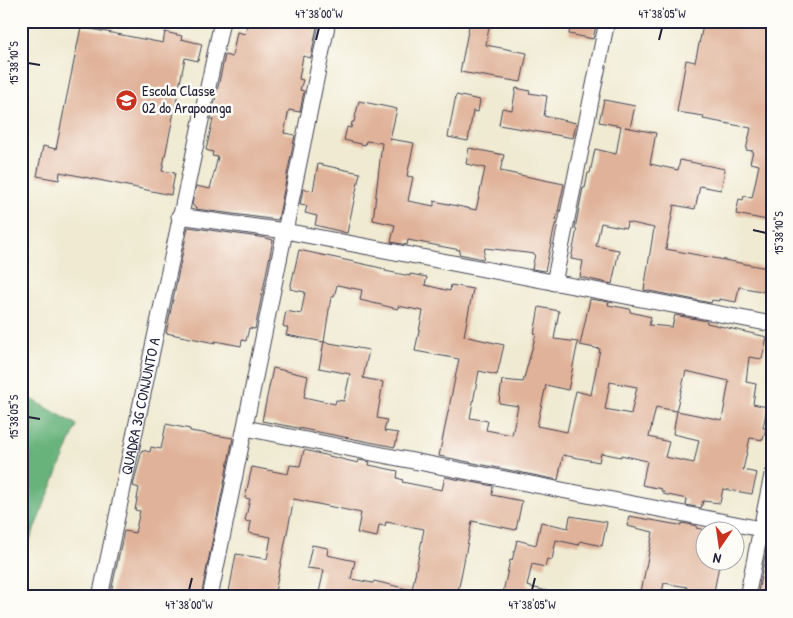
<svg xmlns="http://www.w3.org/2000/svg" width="793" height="618" viewBox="0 0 793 618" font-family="'Patrick Hand',sans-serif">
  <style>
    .forest { fill: #68b37b; stroke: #456a5b }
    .building { fill: #e0b299; fill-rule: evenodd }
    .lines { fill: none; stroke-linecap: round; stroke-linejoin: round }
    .minor-casing { stroke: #414052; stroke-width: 17 }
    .minor { stroke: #fff; stroke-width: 15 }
    .ticks { fill: none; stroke: #22223b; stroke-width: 2 }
    .labels { text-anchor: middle; stroke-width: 5; stroke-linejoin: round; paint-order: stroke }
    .poi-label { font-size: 15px; fill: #22223b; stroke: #fdfcf7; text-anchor: start }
    .street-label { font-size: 15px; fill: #22223b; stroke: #fdfcf7 }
    .neatline { fill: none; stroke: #22223b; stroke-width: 2 }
    .ticks-label { font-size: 12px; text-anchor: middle; fill: #22223b }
  </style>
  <rect width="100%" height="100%" fill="#fdfcf7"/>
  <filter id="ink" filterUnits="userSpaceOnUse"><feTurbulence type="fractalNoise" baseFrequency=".02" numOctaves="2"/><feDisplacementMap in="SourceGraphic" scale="10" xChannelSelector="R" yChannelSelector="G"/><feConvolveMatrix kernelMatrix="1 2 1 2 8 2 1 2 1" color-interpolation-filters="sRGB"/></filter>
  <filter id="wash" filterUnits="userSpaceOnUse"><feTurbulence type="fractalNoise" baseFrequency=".0096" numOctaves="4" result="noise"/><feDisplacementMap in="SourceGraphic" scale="20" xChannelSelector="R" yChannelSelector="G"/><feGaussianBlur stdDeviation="1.12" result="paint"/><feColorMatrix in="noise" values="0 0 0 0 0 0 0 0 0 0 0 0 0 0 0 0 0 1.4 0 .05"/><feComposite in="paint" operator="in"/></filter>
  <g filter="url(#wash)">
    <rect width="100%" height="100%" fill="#efead1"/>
    <path class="forest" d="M21,369l9,29 47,27 -56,136z"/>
    <g id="blocks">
      <path class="building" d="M248,21h70l-7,37 -8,-2 -4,23 4,1 -3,10 4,1 -4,21 -11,-2 -5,23 11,2 -17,85 -82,-11 -4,-5 4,-18 14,3 8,-32 -6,-1 1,-4 -7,-2 7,-31h-2l14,-64 7,2 5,-25 8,2z
        M470,21h20l-4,24 41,8 -6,29 -61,-10z
        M571,21h26l-4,18 -24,-5z
        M704,21h68v200l-36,-7 3,-15 4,1 1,-4 8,2 7,-33 -9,-2 3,-12 -7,-1 5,-22 -48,-9 1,-3 -27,-4 9,-52 9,2z
        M81,27l82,16 2,-11 17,4 -1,3 21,5 -4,17 -13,-3 -23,113 13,2 -4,22 -111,-23 -1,8 -22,-4 6,-30 13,3z
        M516,88l14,3 -1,2 18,3 -3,20 32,7 -3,15 -74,-13 3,-17 10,2z
        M456,95l24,5 -2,12 -5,-1 -5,30 -20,-4z
        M604,100l31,6 -5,22 -5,-1 31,6 -6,31 28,6 2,-10 45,9 -4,21 -21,-4 -5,23 -21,-4 -8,44 106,20v24l-33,-6 -3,15 -17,-3v2l-7,-1 -1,3 -67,-13 10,-62 -27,-6 -1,6 -25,-5 -5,23 23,4 -7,34 -32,-7 3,-16 -12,-2 6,-30h-2l8,-41h2l3,-15h2l5,-24 21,5 5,-28 -22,-4z
        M359,101l38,8 -7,30 24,4 -7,33 6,1 -5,24 26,5v-5l42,9 9,-42 -19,-4 3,-16 35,7 -4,16 64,13 -19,87 -13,-2 3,-15 -50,-6 -2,11 -24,-5 1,-4 -52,-10 -1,5 -16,-3 4,-17 -22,-5 9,-77 -16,-2 -1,4 -21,-5 3,-13 4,1 1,-6h2z
        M318,164l42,9 -13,60 -32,-8 2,-9 -12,-3 2,-7 -7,-1 3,-16 10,2z
        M188,227l78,11 7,2 -18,89 -6,-1 -3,13 -4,-1 -1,6 -26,-5v2l-49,-10z
        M299,250l69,15 17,4v2l25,5v-2l17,3 -2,8 25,6 1,-6 22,4 -9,47 40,9 -7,30 -18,-4 -9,47 18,3 -2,9 26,5 6,-29 -19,-3 3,-23 21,2 13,-48h-2l5,-27 20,4 -5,28 24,3 -10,48 -22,-5 -9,41 30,6 9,-41 15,4 9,-46 -20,-4 10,-46 19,3 -1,3 22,4v3l21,5 -2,8 23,2 3,-12 32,6v2l60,14 -5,22 -13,-2 -3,25 10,2 -3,20 14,3 -4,21h3l-3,12 -13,-2 -7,32 14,3 -5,21 -29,-5 -3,14 -17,-2 -2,7 -15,-3 1,-6 -24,-5 1,-2 -3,-1 1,-2 -20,-4 5,-24 -26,-6v2l-20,-4 -2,9 -36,-7 -5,25 -119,-24 20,-97 -44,-8 8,-40 -25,-5v3l-38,-9 2,-10 -25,-5 -3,12h-3l-7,45 -38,-7 2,-7 -5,-2 3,-15 15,3 4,-22 -15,-3zM686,371l43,10 -7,39 -45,-9 -4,23 26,6 -5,23 -29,-6 4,-15 -20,-5 7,-30 20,4zM610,382l27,5 -6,27 -26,-5z
        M324,342l45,8 -6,28 20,4 -6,36 10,2 -3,11 14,2 -3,14 -133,-26 11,-53 35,8 -4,21 31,7 1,-4 8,1 6,-27 -31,-6z
        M166,424l24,5v2l43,7 -32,159h-91l14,-66 11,2 5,-22 -5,-1 4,-22 -6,-2 9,-36 8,2 1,-5 10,2z
        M304,450l54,13 1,-3 11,2 -1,3 29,6 -1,7 6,2 -1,2 40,8 3,-13 48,9 -1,9 30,6 -6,29 -44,-9 -15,76h-139l6,-27 -17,-2 5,-23 16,3 -1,7 28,6 -4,18 22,4 1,-2 38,9 12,-61 -38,-7 -1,4 -6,-1 -2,12 -20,-4 4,-20 -67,-14 -20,98h-46l8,-43 31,5 4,-22 -22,-4 2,-11 -6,-1 5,-22 -5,-1 7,-31 36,7 2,-9 10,1z
        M570,516l37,6 -5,24 -22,-5 -1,4 -23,-5 -4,20 -5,-1 -2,8 -13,-3 -5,22 24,6 -1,5h-48l8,-37 2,1 5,-21 19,5 5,-23 27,6z
        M629,516l44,8 8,1 1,-2 15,3 -1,2 10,2v30h14l-7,37h-28l2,-10 -23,-4 -3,14h-21l13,-65 -26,-6z
        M768,541h4v56h-15z"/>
    </g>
  </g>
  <g filter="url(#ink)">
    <use href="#blocks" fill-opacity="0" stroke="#414052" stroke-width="1"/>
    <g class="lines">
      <defs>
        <g id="minor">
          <path d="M179,216l106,15 487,93"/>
          <path d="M554,283l53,-262"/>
          <path d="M245,428l516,101"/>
          <path id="s1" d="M100,597c42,-192 80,-384 122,-576"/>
          <path d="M210,597l118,-576"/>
          <path d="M747,597l25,-122"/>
        </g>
      </defs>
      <use href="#minor" class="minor-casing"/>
      <use href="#minor" class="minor"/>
    </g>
  </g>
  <path class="ticks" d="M316,40l3,-12M659,40l3,-12M28,63l12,2M753,230l13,3M28,417l12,2M189,590l3,-12M532,590l3,-12"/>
  <defs>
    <symbol id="school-disc" viewBox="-11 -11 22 22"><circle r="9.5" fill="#c8321e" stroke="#fdfcf7"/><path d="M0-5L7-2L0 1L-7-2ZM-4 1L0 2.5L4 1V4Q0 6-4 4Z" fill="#fff"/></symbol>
  </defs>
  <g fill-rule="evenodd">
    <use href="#school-disc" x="114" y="88" width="25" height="25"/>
  </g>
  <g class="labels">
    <g class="poi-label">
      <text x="142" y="96">Escola Classe<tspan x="142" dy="17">02 do Arapoanga</tspan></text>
    </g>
    <g class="street-label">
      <text dy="5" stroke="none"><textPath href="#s1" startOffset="195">QUADRA 3G CONJUNTO A</textPath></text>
    </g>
  </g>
  <rect width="793" height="618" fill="none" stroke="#fdfcf7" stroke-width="55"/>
  <g transform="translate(720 546) rotate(193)"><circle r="24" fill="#fdfcf7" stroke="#a5a5ac"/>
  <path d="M0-4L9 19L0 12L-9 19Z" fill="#c8321e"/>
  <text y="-8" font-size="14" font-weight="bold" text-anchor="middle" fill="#22223b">N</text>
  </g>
  <rect x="28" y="28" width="738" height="562" class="neatline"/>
  <g class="ticks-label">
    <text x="319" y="18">47°38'00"W</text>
    <text x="662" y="18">47°38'05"W</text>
    <text transform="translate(14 63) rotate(-90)" y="4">15°38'10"S</text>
    <text transform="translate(779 233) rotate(-90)" y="4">15°38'10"S</text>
    <text transform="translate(14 417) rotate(-90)" y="4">15°38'05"S</text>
    <text x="189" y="609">47°38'00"W</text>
    <text x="532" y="609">47°38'05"W</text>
  </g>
</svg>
